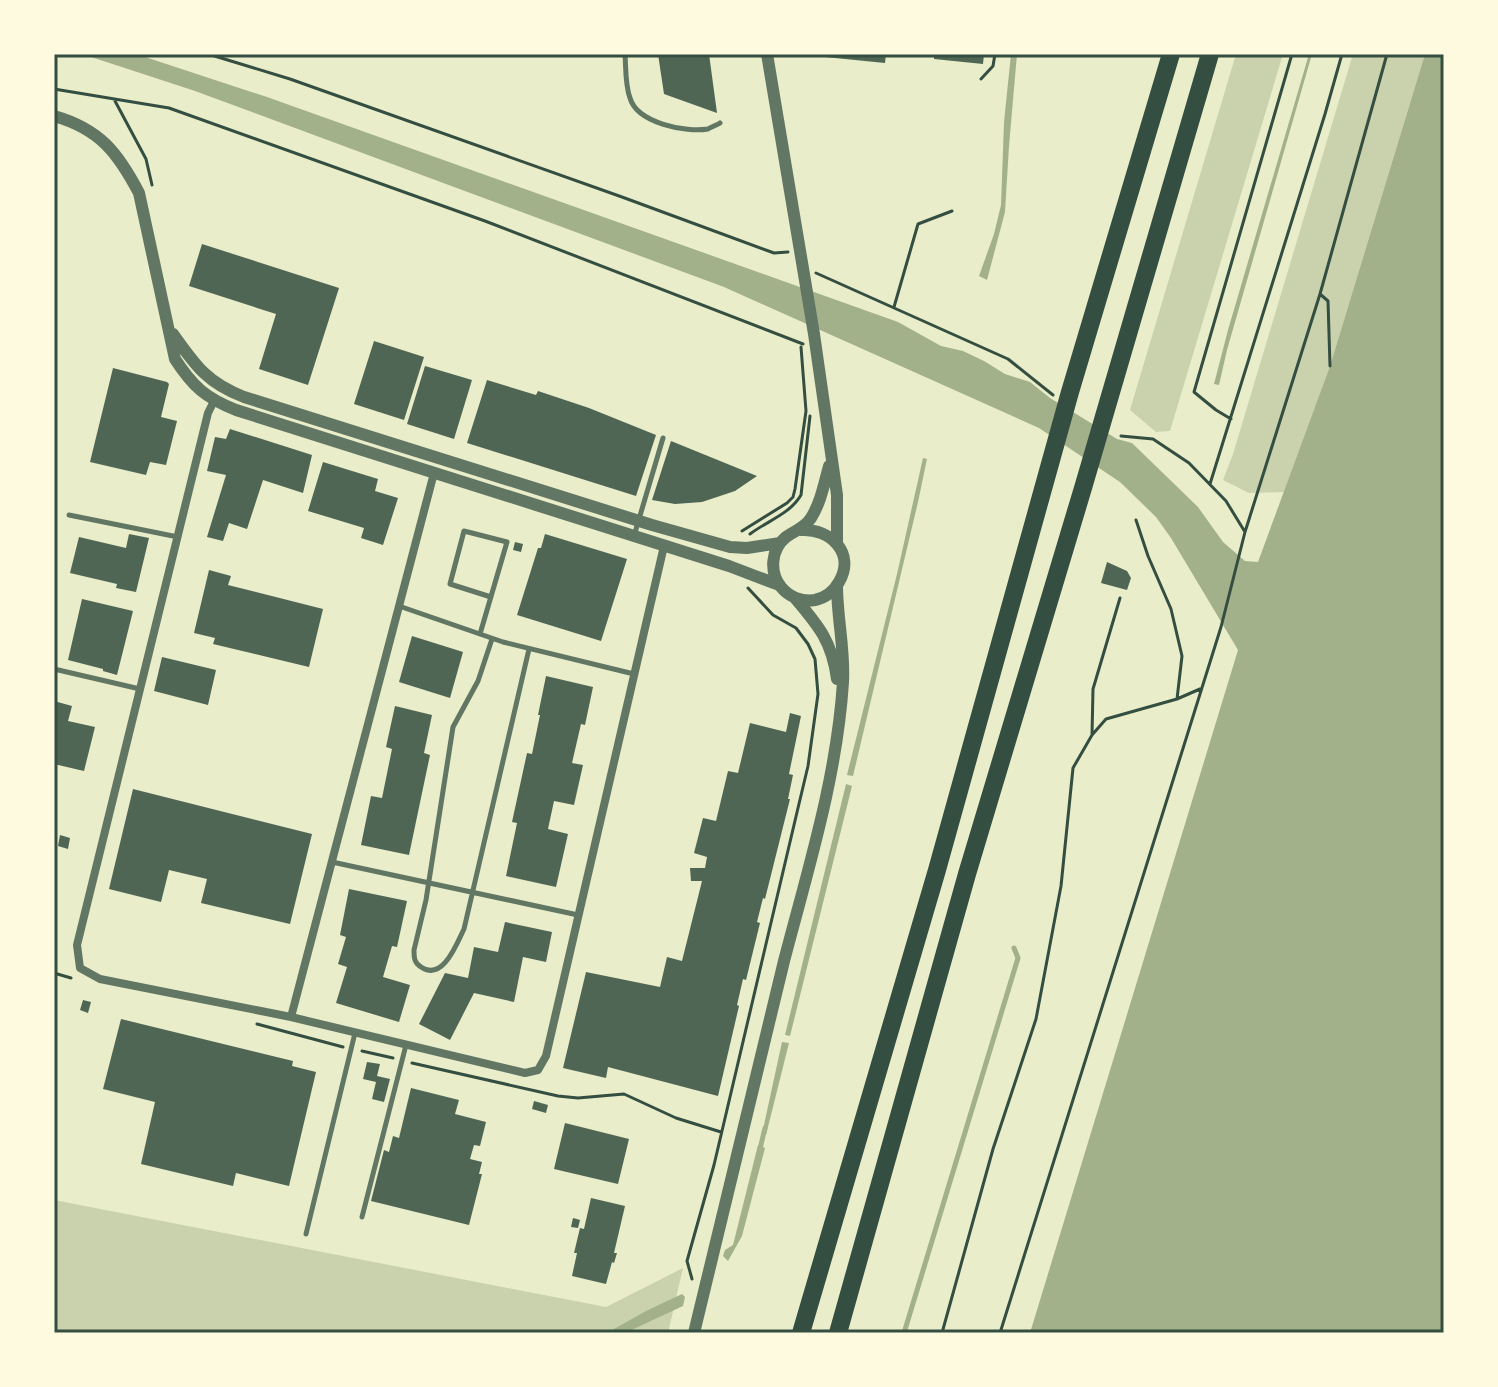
<svg xmlns="http://www.w3.org/2000/svg" width="1498" height="1387" viewBox="0 0 1498 1387" font-family="Montserrat,sans-serif">
  <style>
    .green { fill: #cad2ad }
    .water { fill: #a3b18a }
    .lines { fill: none; stroke-linecap: round; stroke-linejoin: round }
    .stream { stroke: #a3b18a; stroke-width: 5 }
    .building { fill: #4f6655 }
    .path { stroke: #344e41; stroke-width: 3 }
    .service { stroke: #617663; stroke-width: 5 }
    .minor { stroke: #617663; stroke-width: 8 }
    .tertiary { stroke: #617663; stroke-width: 12 }
    .motorway { stroke: #344e41; stroke-width: 18 }
    .neatline { fill: none; stroke: #344e41; stroke-width: 3 }
  </style>
  <rect width="100%" height="100%" fill="#e9edc9"/>
  <path class="green" d="M1236,54h47l-113,377 -14,1 -26,-22z
    M1353,54h72l-95,312 -46,126 -35,1 -26,-13 10,-26z
    M54,1200l552,107 77,-39 -15,65h-614z"/>
  <path class="water" d="M82,54h54l131,43 631,225 43,24 22,5 21,10 21,13 25,8 20,16 67,41 15,4 66,64 25,35 22,19 13,1 72,-196 95,-312h19v1279h-414l208,-683 -67,-112 -15,-21 -36,-35 -81,-54 -315,-141 -529,-196z
    M1011,54h6l-8,92 -4,66 -18,68 -8,-4 15,-42 7,-29 3,-83z
    M1309,54h3l-85,296 -8,35 -5,-1 14,-54z
    M923,458l4,1 -9,43 -65,274 -6,-1 50,-201z
    M846,784l6,2 -62,250 -5,-1z
    M782,1042l7,1 -23,92 -4,-1z
    M758,1145l7,3 -23,88 -14,25 -5,-5 2,-6 8,-5z
    M682,1294l3,3 -2,9 -58,27h-18l39,-22z"/>
  <g class="lines">
    <path class="stream" d="M759,1153l6,-25
      M904,1333l114,-375 -4,-10"/>
  </g>
  <path class="building" d="M658,54h51l8,59 -53,-19z
    M815,54h71l-1,9 -70,-7z
    M934,54h50l-1,10 -49,-5z
    M202,244l137,44 -31,97 -49,-16 17,-55 -87,-28z
    M374,341l50,16 -20,63 -50,-16z
    M425,366l47,14 -18,59 -47,-15z
    M113,368l54,14 2,2 -8,33 16,4 -11,44 -16,-3 -4,13 -56,-13z
    M487,380l49,15 2,-4 51,17 67,27 -20,61 -169,-53z
    M230,429l82,26 -9,38 -40,-13 -16,49 -18,-6 -6,18 -16,-4 19,-62 -19,-4 8,-34 11,2z
    M671,441l86,35 -22,15 -33,11 -27,2 -23,-4z
    M323,462l55,17 -3,12 23,7 -15,47 -22,-7 3,-10 -56,-17z
    M129,534l20,4 -13,54 -20,-4 1,-4 -47,-11 9,-36 47,11z
    M545,534l82,25 -26,82 -84,-26 21,-67h3z
    M515,542l8,2 -2,8 -8,-2z
    M1107,562l20,9 4,7 -4,12 -26,-7z
    M209,570l22,6 -3,9 95,24 -14,58 -96,-23 2,-6 -21,-5z
    M82,599l51,12 -16,64 -14,-4v-2l-35,-9z
    M412,636l51,16 -13,46 -51,-16z
    M162,657l54,13 -8,35 -54,-14z
    M546,676l47,11 -8,38 -4,-1 -9,39 11,2 -9,40 -20,-4 -6,28 20,5 -12,53 -50,-11 11,-53 -5,-1 15,-69 5,1 8,-39h-2z
    M54,701l18,5 -4,15 27,6 -11,44 -30,-7z
    M395,706l37,9 -8,38 6,2 -21,100 -48,-10 10,-49 11,2 10,-49 -6,-2z
    M790,713l11,3 -12,58 4,1 -5,24h2l-25,100 -2,-1 -6,24 3,1 -14,57 -3,-1 -6,26 2,1 -21,90 -110,-29 -2,11 -43,-10 23,-96 74,15 7,-30 15,4 20,-80h-11l-1,-13h15l2,-11 -13,-4 9,-35 13,3 12,-50 10,2 12,-50 36,9z
    M133,789l179,45 -22,90 -89,-21 6,-24 -38,-9 -8,32 -52,-13z
    M60,835l10,3 -2,11 -10,-3z
    M349,889l58,12 -10,46 -5,-1 -9,31 27,8 -11,37 -63,-19 11,-36 -9,-3 8,-27 -6,-2z
    M505,922l47,10 -6,30 -23,-5 -9,45 -40,-9 -24,47 -31,-16 26,-51 23,5 6,-31 24,5z
    M83,1000l8,2 -3,11 -8,-3z
    M121,1019l172,42 -1,5 24,6 -27,114 -53,-13 -3,13 -92,-22 14,-62 -52,-13z
    M367,1062l13,2 -3,12 13,3 -6,23 -12,-3 4,-17 -13,-3z
    M411,1088l48,12 -4,14 31,8 -6,24 -6,-1 -4,14 12,3 -3,12h3l-13,51 -98,-24 13,-51 5,2 4,-16 6,2z
    M534,1101l14,4 -2,8 -14,-4z
    M565,1123l64,16 -11,45 -64,-15z
    M591,1198l34,8 -11,47h3l-3,10 -2,-1 -6,22 -34,-8 5,-23h-3l6,-25 4,1z
    M573,1218l7,2 -2,8 -7,-1z"/>
  <g class="lines">
    <path class="path" d="M208,54l82,25 332,118 152,56 14,-1
      M981,79l12,-13 2,-12
      M54,89l115,19 316,113 318,123
      M115,101l31,58 6,26
      M816,273l192,86 45,36
      M1320,294l8,7 2,65
      M894,307l24,-83 34,-13
      M1231,419l-15,-9 -22,-18 98,-338
      M1121,436l32,3 36,24 37,38 19,31
      M1210,484l115,-370 17,-60
      M1136,520l12,36 23,53 11,47 -5,43
      M742,531l45,-28 6,-6 2,-8 11,-78 -5,-64
      M750,534c17,-13 40,-20 51,-39l9,-79
      M1092,735l1,-46 27,-91
      M54,973l17,5
      M257,1024l86,23
      M362,1051l31,7
      M412,1063l146,33 20,2 46,-4 52,24 45,14
      M692,1279l-5,-18 27,-96 84,-357 10,-42 10,-72 -3,-35 -7,-15 -12,-16 -23,-13 -25,-27
      M942,1333l51,-184 43,-130 25,-133 12,-118 19,-33 14,-16 71,-20 23,-10
      M1000,1333l221,-706 24,-95 75,-238 67,-240"/>
    <path class="service" d="M625,54c1,14 0,31 5,44 7,25 56,35 78,31 1,-1 11,-5 12,-6
      M69,515l109,22
      M634,536l29,-98
      M399,606l104,36 131,32
      M480,634l27,-92 -43,-11 -14,53 41,13
      M492,639l-14,42 -25,46 -27,173 -12,50c0,7 0,13 7,17 22,15 36,-24 43,-38l65,-280
      M54,669l86,20
      M332,862l246,53
      M362,1217l44,-172
      M306,1234l49,-201"/>
    <path class="minor" d="M214,401l-6,12 -131,532 3,23 20,11 191,38 234,56 13,-3 8,-14 118,-510
      M291,1017l143,-544"/>
    <path class="tertiary" d="M767,54l47,280 23,161v49
      M54,116c46,13 64,37 85,77l36,166c18,28 31,39 61,51l493,156 50,19
      M173,334c22,31 34,49 71,63l408,128 78,22 17,1 33,-5
      M801,530c29,-2 55,23 38,52 -5,9 -14,16 -24,18 -13,2 -26,-3 -34,-13 -12,-15 -10,-38 5,-50 9,-7 18,-8 25,-19 10,-16 13,-34 18,-52
      M795,598c23,27 37,43 42,81
      M694,1333c29,-124 59,-248 90,-372 24,-92 53,-184 59,-279 2,-32 -6,-64 -6,-97"/>
    <path class="motorway" d="M801,1333l136,-463 133,-478 101,-338
      M838,1333l129,-459 116,-386 127,-434"/>
  </g>
  <rect width="1498" height="1387" fill="none" stroke="#fefae0" stroke-width="112"/>
  <rect x="56" y="56" width="1386" height="1275" class="neatline"/>
</svg>
